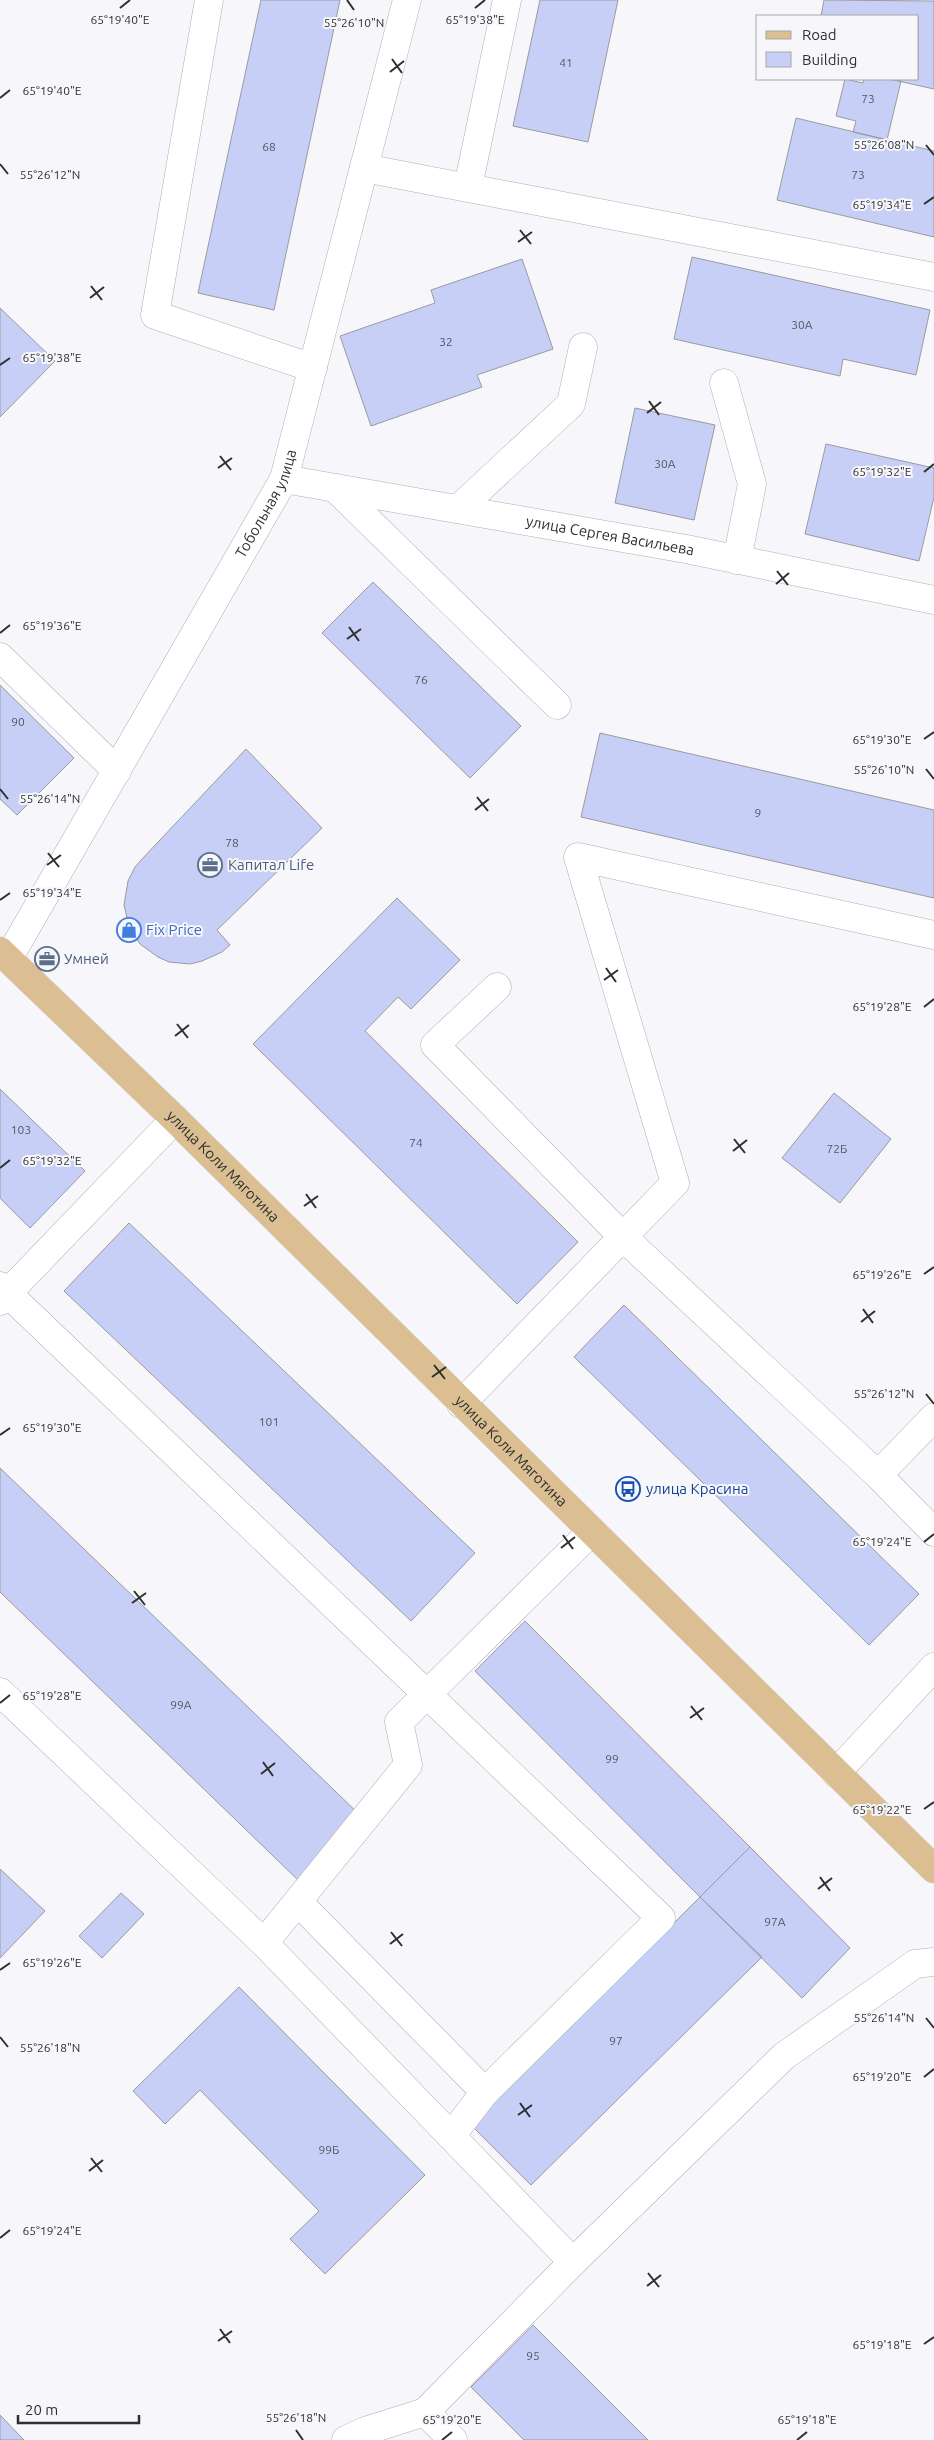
<svg xmlns="http://www.w3.org/2000/svg" width="934" height="2440" viewBox="0 0 934 2440" font-family="Ubuntu,sans-serif">
  <style>
    .building { fill: #c7cff7; stroke: #9a9b9e }
    .lines { fill: none; stroke-linecap: round; stroke-linejoin: round }
    .minor-casing { stroke: #afafb2; stroke-width: 29 }
    .major-casing { stroke: #d5d5d6; stroke-width: 29 }
    .minor { stroke: #fff; stroke-width: 28 }
    .major { stroke: #dbbe92; stroke-width: 28 }
    .ticks { fill: none; stroke: #2e2f30; stroke-width: 2 }
    .labels { text-anchor: middle; stroke-width: 4; stroke-linejoin: round; paint-order: stroke }
    .number-label { font-size: 12px; fill: #545762 }
    .street-label { font-size: 15px; fill: #2e2f30; stroke: #f7f7fb }
    .service-label { font-size: 15px; fill: #4e5e75; stroke: #f7f7fb; text-anchor: start }
    .shop-label { font-size: 15px; fill: #366cbe; stroke: #f7f7fb; text-anchor: start }
    .transit-label { font-size: 15px; fill: #164399; stroke: #f7f7fb; text-anchor: start }
    .ticks-label { font-size: 12px; text-anchor: middle; fill: #2e2f30; stroke: #f7f7fb; stroke-width: 4; stroke-linejoin: round; paint-order: stroke }
  </style>
  <rect width="100%" height="100%" fill="#f7f7fb"/>
  <path class="building" d="M261,0h79l-66,310 -76,-17z
    M540,0h78l-30,142 -75,-16z
    M824,0l110,1v88l-45,-10h29v-63h-97z
    M845,79l18,4 1,-4h25l12,2 -14,59 -34,-8 3,-11 -20,-5z
    M796,118l138,33v86l-157,-37z
    M692,257l238,53 -14,65 -73,-16 -3,17 -166,-37z
    M522,259l31,90 -76,26 5,12 -111,39 -31,-90 95,-33 -4,-13z
    M0,308l55,53 -55,56z
    M635,408l80,17 -21,95 -79,-17z
    M826,444l108,24v29l-15,64 -114,-27z
    M373,582l148,144 -51,52 -148,-145z
    M0,685l74,73 -57,57 -17,-16z
    M600,733l334,77v88l-353,-81z
    M246,749l76,79 -105,102 13,15 -8,7 -20,9 -12,3 -21,-2 -11,-5 -18,-13 -11,-18 -5,-21 4,-24 7,-14 7,-8z
    M397,898l63,62 -49,49 -13,-12 -33,34 213,211 -61,62 -264,-260z
    M0,1089l85,82 -55,57 -30,-30z
    M834,1093l57,46 -51,64 -58,-45z
    M129,1223l346,330 -64,68 -347,-330z
    M624,1305l295,289 -50,51 -295,-288z
    M0,1468l362,349 -62,65 -300,-290z
    M525,1621l225,226 -50,50 -225,-226z
    M750,1847l100,101 -48,50 -102,-101z
    M0,1869l45,42 -45,47z
    M121,1893l23,21 -42,44 -23,-22z
    M700,1897l62,60 -231,228 -60,-60z
    M239,1987l186,188 -100,99 -35,-35 29,-28 -119,-121 -35,34 -32,-33z
    M533,2325l115,115h-124l-53,-53z
    M0,2415l24,25h-24z"/>
  <g class="lines">
    <defs>
      <g id="minor">
        <path d="M209,0l-54,315 158,53"/>
        <path d="M364,168l570,109"/>
        <path d="M468,187l39,-187"/>
        <path d="M724,383l28,101 -15,76"/>
        <path id="s1" d="M284,479l402,70 248,51"/>
        <path d="M335,488l222,217"/>
        <path d="M458,509l113,-105 12,-57"/>
        <path d="M0,657l117,114"/>
        <path id="s2" d="M8,959l276,-480 123,-479"/>
        <path d="M497,987l-62,58 188,192 255,238 56,-58"/>
        <path d="M0,1286l661,632 -176,174 -34,44 122,126"/>
        <path d="M0,1301l175,-182"/>
        <path d="M461,1404l214,-221 -97,-326 356,78"/>
        <path d="M878,1475l56,57"/>
        <path d="M0,1692l264,251 144,-178 -9,-43 192,-190"/>
        <path d="M836,1773l98,-106"/>
        <path d="M298,1902l187,190"/>
        <path d="M264,1943l187,193"/>
        <path d="M346,2440l19,-9 60,-19"/>
        <path d="M453,2440l-28,-28 148,-150 211,-206 131,-92 19,-2"/>
      </g>
      <g id="major">
        <path id="s3" d="M0,951l175,168 759,750"/>
      </g>
    </defs>
    <use href="#minor" class="minor-casing"/>
    <use href="#major" class="major-casing"/>
    <use href="#minor" class="minor"/>
    <use href="#major" class="major"/>
  </g>
  <path class="ticks" d="M347,0l7,10M120,8l10,-8M475,8l10,-8M392,59l10,14M390,72l14,-11M0,98l10,-8M926,145l8,10M0,164l8,10M924,204l10,-7M520,230l11,14M518,242l14,-10M91,286l11,14M90,298l14,-11M0,365l10,-7M649,401l10,14M647,413l14,-11M220,456l11,14M218,468l14,-10M924,472l10,-8M777,571l11,14M776,584l13,-11M349,627l10,14M0,633l10,-8M347,639l14,-10M924,739l10,-7M926,769l8,10M0,789l8,10M477,797l11,14M475,810l14,-11M48,853l11,14M47,865l14,-10M0,900l10,-7M606,968l10,14M604,980l14,-10M924,1007l10,-8M177,1024l11,14M175,1036l14,-11M734,1139l11,14M733,1151l14,-11M0,1168l10,-8M306,1194l10,14M304,1206l14,-10M924,1274l10,-7M863,1309l10,14M861,1322l14,-11M434,1365l11,14M432,1377l14,-10M926,1394l8,10M0,1435l10,-7M563,1535l10,14M924,1542l10,-8M561,1548l14,-11M134,1591l11,14M132,1603l14,-10M0,1703l10,-8M691,1706l11,14M690,1718l14,-10M263,1762l10,14M261,1774l14,-11M924,1809l10,-7M820,1877l10,14M818,1889l14,-11M391,1932l11,14M390,1944l13,-10M0,1970l10,-7M926,2018l8,10M0,2037l8,10M924,2077l10,-8M520,2103l10,14M518,2115l14,-10M91,2158l11,14M89,2171l14,-11M0,2238l10,-8M648,2273l11,14M647,2286l14,-11M220,2329l10,14M218,2341l14,-10M924,2344l10,-7M296,2430l7,10M442,2440l10,-8M797,2440l10,-8"/>
  <defs>
    <symbol id="office-ring" viewBox="-11 -11 22 22"><circle r="9.5" fill="#f7f7fb" stroke="#5c6f8a" stroke-width="1.5"/><path d="M-6-3h4V-5.5h4V-3h4V5H-6ZM-1-4.5V-3h2v-1.5ZM-6 0V1H6V0Z" fill="#5c6f8a"/></symbol>
    <symbol id="shop-ring" viewBox="-11 -11 22 22"><circle r="9.5" fill="#f7f7fb" stroke="#3f7fe0" stroke-width="1.5"/><path d="M-5-2.5h2.3a2.7 3.5 0 0 1 5.4 0H5L5.5 6h-11ZM-1.5-2.5h3a1.5 2.3 0 0 0-3 0Z" fill="#3f7fe0"/></symbol>
    <symbol id="bus-ring" viewBox="-11 -11 22 22"><circle r="9.5" fill="#f7f7fb" stroke="#1a4fb4" stroke-width="1.5"/><path d="M-5-6H5V4H4V6H2V4H-2V6H-4V4H-5ZM-3.5-4V0h7V-4ZM-3.5 1.2v1.5H-2V1.2ZM2 1.2v1.5H3.5V1.2Z" fill="#1a4fb4"/></symbol>
  </defs>
  <g fill-rule="evenodd">
    <use href="#office-ring" x="196" y="851" width="28" height="28"/>
    <use href="#shop-ring" x="115" y="916" width="28" height="28"/>
    <use href="#office-ring" x="33" y="945" width="28" height="28"/>
    <use href="#bus-ring" x="614" y="1475" width="28" height="28"/>
  </g>
  <g class="labels">
    <g class="number-label">
      <text x="566" y="67">41</text>
      <text x="868" y="103">73</text>
      <text x="269" y="151">68</text>
      <text x="858" y="179">73</text>
      <text x="802" y="329">30А</text>
      <text x="446" y="346">32</text>
      <text x="665" y="468">30А</text>
      <text x="421" y="684">76</text>
      <text x="18" y="726">90</text>
      <text x="758" y="817">9</text>
      <text x="232" y="847">78</text>
      <text x="21" y="1134">103</text>
      <text x="416" y="1147">74</text>
      <text x="837" y="1153">72Б</text>
      <text x="269" y="1426">101</text>
      <text x="181" y="1709">99А</text>
      <text x="612" y="1763">99</text>
      <text x="775" y="1926">97А</text>
      <text x="616" y="2045">97</text>
      <text x="329" y="2154">99Б</text>
      <text x="533" y="2360">95</text>
    </g>
    <g class="street-label">
      <text dy="5" stroke="none"><textPath href="#s2" startOffset="524">Тобольная улица</textPath></text>
      <text dy="5" stroke="none"><textPath href="#s1" startOffset="331">улица Сергея Васильева</textPath></text>
      <text dy="5" stroke="none"><textPath href="#s3" startOffset="310">улица Коли Мяготина</textPath></text>
      <text dy="5" stroke="none"><textPath href="#s3" startOffset="715">улица Коли Мяготина</textPath></text>
    </g>
    <g class="service-label">
      <text x="228" y="870">Капитал Life</text>
      <text x="64" y="964">Умней</text>
    </g>
    <g class="shop-label">
      <text x="146" y="935">Fix Price</text>
    </g>
    <g class="transit-label">
      <text x="646" y="1494">улица Красина</text>
    </g>
  </g>
  <g class="ticks-label">
    <text x="120" y="24">65°19'40"E</text>
    <text x="475" y="24">65°19'38"E</text>
    <text x="354" y="27">55°26'10"N</text>
    <text x="52" y="95">65°19'40"E</text>
    <text x="884" y="149">55°26'08"N</text>
    <text x="50" y="179">55°26'12"N</text>
    <text x="882" y="209">65°19'34"E</text>
    <text x="52" y="362">65°19'38"E</text>
    <text x="882" y="476">65°19'32"E</text>
    <text x="52" y="630">65°19'36"E</text>
    <text x="882" y="744">65°19'30"E</text>
    <text x="884" y="774">55°26'10"N</text>
    <text x="50" y="803">55°26'14"N</text>
    <text x="52" y="897">65°19'34"E</text>
    <text x="882" y="1011">65°19'28"E</text>
    <text x="52" y="1165">65°19'32"E</text>
    <text x="882" y="1279">65°19'26"E</text>
    <text x="884" y="1398">55°26'12"N</text>
    <text x="52" y="1432">65°19'30"E</text>
    <text x="882" y="1546">65°19'24"E</text>
    <text x="52" y="1700">65°19'28"E</text>
    <text x="882" y="1814">65°19'22"E</text>
    <text x="52" y="1967">65°19'26"E</text>
    <text x="884" y="2022">55°26'14"N</text>
    <text x="50" y="2052">55°26'18"N</text>
    <text x="882" y="2081">65°19'20"E</text>
    <text x="52" y="2235">65°19'24"E</text>
    <text x="882" y="2349">65°19'18"E</text>
    <text x="296" y="2422">55°26'18"N</text>
    <text x="452" y="2424">65°19'20"E</text>
    <text x="807" y="2424">65°19'18"E</text>
  </g>
  <rect x="756" y="15" width="162" height="65" fill="#f7f7fb" stroke="#a7a7aa"/>
  <rect x="766" y="31" width="25" height="8" fill="#dbbe92" stroke="#a7a7aa"/>
  <text x="802" y="40" font-size="15" fill="#2e2f30">Road</text>
  <rect x="766" y="52" width="25" height="15" fill="#c7cff7" stroke="#a7a7aa"/>
  <text x="802" y="65" font-size="15" fill="#2e2f30">Building</text>
  <path d="M18 2415v8h121v-8" fill="none" stroke="#2e2f30" stroke-width="2.5"/>
  <text x="25" y="2415" font-size="15" fill="#2e2f30" stroke="#f7f7fb" stroke-width="4" paint-order="stroke">20 m</text>
</svg>
